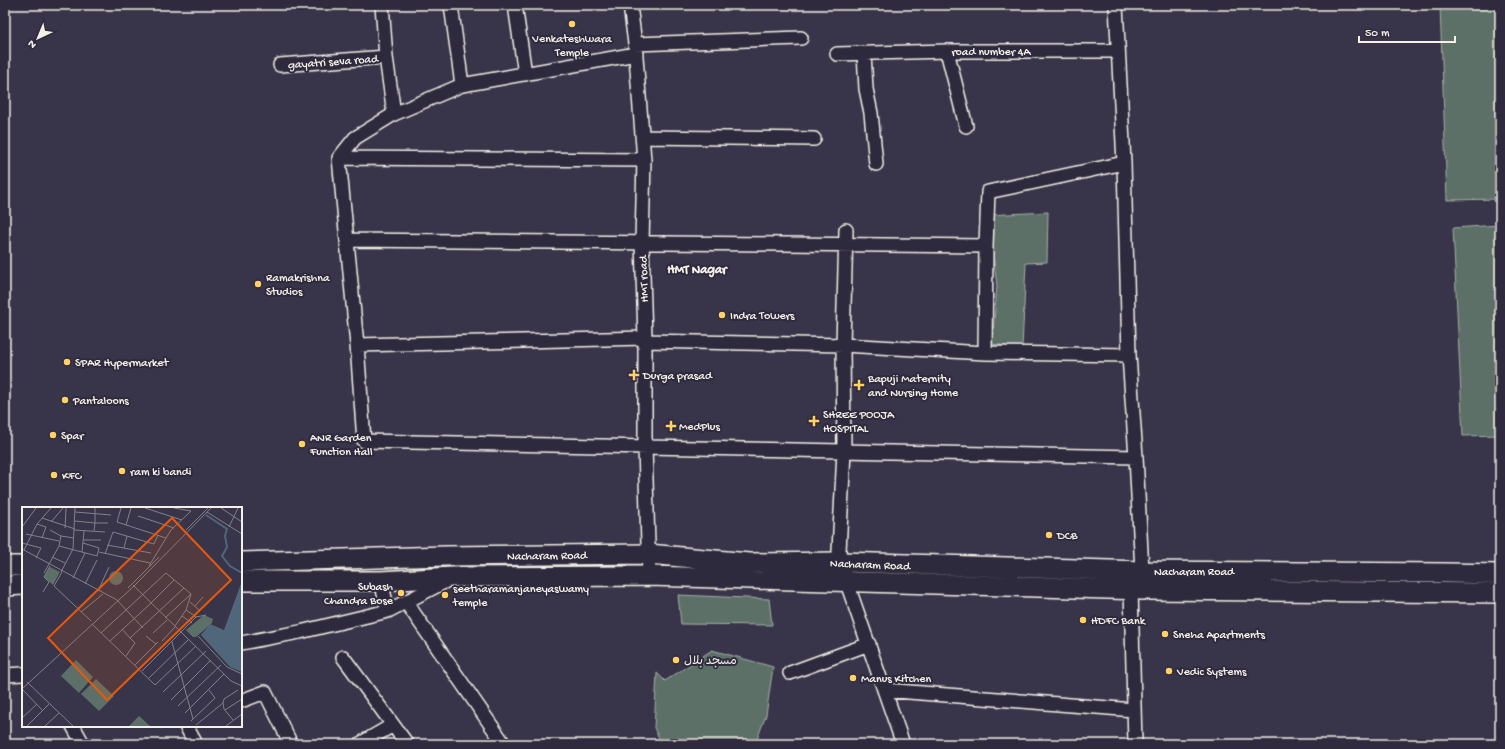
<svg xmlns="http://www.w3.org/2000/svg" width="1505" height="749" viewBox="0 0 1505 749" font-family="'Gochi Hand','Playpen Sans Arabic',sans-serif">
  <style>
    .green { fill: #5c6f68; stroke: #a8b0a8 }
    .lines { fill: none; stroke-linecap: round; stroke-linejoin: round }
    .street-casing { stroke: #f4f1e8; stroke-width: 16 }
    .secondary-casing { stroke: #f4f1e8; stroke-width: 22 }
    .street { stroke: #2f2a3d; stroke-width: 13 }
    .secondary { stroke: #2f2a3d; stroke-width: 19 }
    .poi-dot { fill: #ffd166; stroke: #2f2a3d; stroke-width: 1.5 }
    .labels { text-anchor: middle; stroke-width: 4; stroke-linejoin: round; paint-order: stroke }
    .poi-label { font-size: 12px; fill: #f4f1e8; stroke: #2f2a3d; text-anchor: start }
    .street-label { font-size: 12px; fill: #f4f1e8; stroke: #2f2a3d }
    .neighbourhood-label { font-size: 13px; font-weight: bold; fill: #f4f1e8; stroke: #2f2a3d }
    .inset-river { fill: none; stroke: #50667b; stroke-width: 2 }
    .inset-road { fill: none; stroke: #838089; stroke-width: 1 }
    .view { fill: #e8590c; fill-opacity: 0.15; stroke: #e8590c; stroke-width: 2 }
    .inset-edge { fill: none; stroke: #f4f1e8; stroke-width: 2 }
  </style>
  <rect width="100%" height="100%" fill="#38354a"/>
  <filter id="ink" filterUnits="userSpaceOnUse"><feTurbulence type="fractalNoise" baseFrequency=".025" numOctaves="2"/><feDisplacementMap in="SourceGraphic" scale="8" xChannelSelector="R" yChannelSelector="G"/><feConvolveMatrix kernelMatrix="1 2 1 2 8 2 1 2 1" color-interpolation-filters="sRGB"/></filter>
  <g filter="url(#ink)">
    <path class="green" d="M1440,5h60v194l-53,1z
      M1048,212l-1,50 -21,1 -4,85 -30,-4 5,-58 -9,-71z
      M1500,225v210l-37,1 -10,-208z
      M678,595l91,4 3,26 -91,-1z
      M712,650l61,17 -7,48 -10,27 -1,2h-93l-8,-16 3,-55 8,8z"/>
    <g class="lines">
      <defs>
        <path id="street" d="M382,5l4,52 8,57
          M451,5l11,80
          M515,5l10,69
          M630,5l5,39 9,116 -2,82 3,96v109l4,129
          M1116,5l8,158 5,192 7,102 6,114
          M635,44l166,-6
          M947,51l19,75
          M864,53l2,36 5,24 5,51
          M636,54l-174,31 -68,29 -39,24 -16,20 18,187 7,96 772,16
          M837,54l110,-3h171
          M280,65l106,-8
          M643,137l171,2
          M339,158l305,2
          M846,230l-3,115 1,106 -5,100 2,11 6,21 56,161
          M347,240l639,6 -1,107
          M986,246l2,-54 136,-29
          M645,341l198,4 142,8 144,2
          M357,345l288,-7
          M381,581l7,30
          M1131,589l4,155
          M406,602l98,142
          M241,643l59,-11 88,-21 62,-32
          M343,657l64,87
          M790,673l79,-29
          M5,675l18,-1
          M884,690l250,20
          M241,701l24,-9 26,52
          M73,726l10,18
          M186,726l10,18
          M360,744l33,-19"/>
        <path id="secondary" d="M241,562l205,-6 202,-2 101,9 92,-1 301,9 302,2 56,1
          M5,566h18
          M241,581h140l72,-4 196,-1 495,14 356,3
          M5,586l18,-1"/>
      </defs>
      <use href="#street" class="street-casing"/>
      <use href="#secondary" class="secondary-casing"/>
      <use href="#street" class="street"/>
      <use href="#secondary" class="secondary"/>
    </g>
  </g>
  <g class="poi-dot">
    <circle cx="572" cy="24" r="4"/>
    <circle cx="258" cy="284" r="4"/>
    <circle cx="722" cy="315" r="4"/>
    <circle cx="67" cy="362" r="4"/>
    <path d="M632 369h4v4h4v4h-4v4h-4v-4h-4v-4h4z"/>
    <path d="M857 379h4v4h4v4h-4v4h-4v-4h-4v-4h4z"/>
    <circle cx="65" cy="400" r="4"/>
    <path d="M812 415h4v4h4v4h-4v4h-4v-4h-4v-4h4z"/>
    <path d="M669 420h4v4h4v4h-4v4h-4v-4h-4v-4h4z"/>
    <circle cx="53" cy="435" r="4"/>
    <circle cx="302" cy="444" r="4"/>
    <circle cx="122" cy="471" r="4"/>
    <circle cx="54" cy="475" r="4"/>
    <circle cx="1049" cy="535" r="4"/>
    <circle cx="401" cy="593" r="4"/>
    <circle cx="445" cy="595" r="4"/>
    <circle cx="1083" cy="620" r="4"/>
    <circle cx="1165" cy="634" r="4"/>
    <circle cx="676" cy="660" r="4"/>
    <circle cx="1169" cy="671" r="4"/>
    <circle cx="853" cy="678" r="4"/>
  </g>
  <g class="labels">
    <g class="poi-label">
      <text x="572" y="42" text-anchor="middle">Venkateshwara<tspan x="572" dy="14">Temple</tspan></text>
      <text x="266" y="281">Ramakrishna<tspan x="266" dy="14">Studios</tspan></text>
      <text x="730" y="319">Indra Towers</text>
      <text x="75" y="366">SPAR Hypermarket</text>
      <text x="643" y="379">Durga prasad</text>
      <text x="868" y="382">Bapuji Maternity<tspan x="868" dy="14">and Nursing Home</tspan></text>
      <text x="73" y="404">Pantaloons</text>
      <text x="823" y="418">SHREE POOJA<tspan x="823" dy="14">HOSPITAL</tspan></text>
      <text x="679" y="430">MedPlus</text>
      <text x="61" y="439">Spar</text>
      <text x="310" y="441">ANR Garden<tspan x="310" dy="14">Function Hall</tspan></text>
      <text x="130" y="475">ram ki bandi</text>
      <text x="62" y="479">KFC</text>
      <text x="1057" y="539">DCB</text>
      <text x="393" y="590" text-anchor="end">Subash<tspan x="393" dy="14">Chandra Bose</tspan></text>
      <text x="453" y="592">seetharamanjaneyaswamy<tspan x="453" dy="14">temple</tspan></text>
      <text x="1091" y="624">HDFC Bank</text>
      <text x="1173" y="638">Sneha Apartments</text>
      <text x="684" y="664">مسجد بلال</text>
      <text x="1177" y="675">Vedic Systems</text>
      <text x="861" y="682">Manus Kitchen</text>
    </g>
    <g class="street-label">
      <text x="991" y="55">road number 4A</text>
      <text transform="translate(333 61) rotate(-4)" y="4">gayatri seva road</text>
      <text transform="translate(643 279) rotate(-92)" y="4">HMT road</text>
      <text transform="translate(547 555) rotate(-1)" y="4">Nacharam Road</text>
      <text transform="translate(870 564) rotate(2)" y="4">Nacharam Road</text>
      <text x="1194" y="575">Nacharam Road</text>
    </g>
    <g class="neighbourhood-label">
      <text x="697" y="273">HMT Nagar</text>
    </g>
  </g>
  <g transform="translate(22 507)">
    <rect width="220" height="220" fill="#38354a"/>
    <path d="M28,60l10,5 -7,13 -9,-8zM87 71a7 7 0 1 1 14 0a7 7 0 1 1-14 0ZM182,108l9,4 -1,4 -16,14h-3l-7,-7zM54,153l17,17 -14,16 -18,-17zM74,172l18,17 -15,15 -18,-17zM117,209l11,10h-21z" fill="#5c6f68"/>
    <path d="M220,74v91l-12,-5 -29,-32 9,-11 14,6z" fill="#50667b"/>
    <path class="inset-river" d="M184,8l21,14 -2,7 2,11 -5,9 8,10 12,7"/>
    <path class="inset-road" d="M73,1v15h13M99,1l-4,14 49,16M123,1l37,12M199,1l21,14M53,5l36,3M185,5l35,22M116,9l36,12M20,11l33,11M53,14l20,2 -1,8M29,15l12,-14M15,17l9,3 -4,11M104,18l5,-17M0,20l14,-19M207,20l9,-19M43,21l1,-20M28,23l11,6M52,23l31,2M164,23l22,-22M4,27l33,7M61,33h18M0,36l19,5 -5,10M85,38l44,8M37,39l38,10 2,-8 -16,-5M102,41l3,-12M0,42l95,51 26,28M2,43l13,-26 14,-16M60,45l2,-21M77,45l51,11M83,47l8,-22 41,12 4,-9M30,50l13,6M127,59l22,-36 20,-19 -17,-3M39,65l12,-23 2,-41M40,65l-8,14 37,35M22,66l15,-27 2,-10 13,2M51,71l12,-25M63,77l12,-24M111,78l98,96 11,5M106,81l31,-31M76,84l11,-24M21,85l6,-10 -5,-5 6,-11M168,95l10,9M129,96l23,-23M173,99l8,-9M164,103l10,7M59,105l22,-18M160,109l10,7M143,111l26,-24M70,117l63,61 41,-39M100,122l8,9 54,-50M79,126l65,-60 25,21 -5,16 -11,16M131,126l14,-13M124,129l10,8M176,129l29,31 15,7M88,134l41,-38M140,134l13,-14M150,135l21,77M104,149l9,-13 -5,-5M113,158l23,-23M120,164l54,-54 10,-2M127,171l40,-39M5,175l46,44M0,182l21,22M0,182l112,-103 77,-78M141,185l43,-41M149,193l40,-40M156,199l43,-41M203,203l17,-11M163,206l39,-39M0,211l15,-14M211,213l-9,-11 -1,-6 1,-4 14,-9M169,214l24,-23 -6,-8M174,218l27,-22M5,219l22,-22M23,219l14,-13M204,219l16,-12"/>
    <path class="view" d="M150,11l59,62 -124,120 -59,-62z"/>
    <rect width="220" height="220" class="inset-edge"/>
  </g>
  <rect width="1505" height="749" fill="none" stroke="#2f2a3d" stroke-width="20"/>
  <rect x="10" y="10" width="1485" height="729" fill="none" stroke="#f4f1e8" stroke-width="1.5" filter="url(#ink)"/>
  <g transform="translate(38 38) rotate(224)" stroke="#2f2a3d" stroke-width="3" paint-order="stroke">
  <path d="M0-3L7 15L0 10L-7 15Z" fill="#f4f1e8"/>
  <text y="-6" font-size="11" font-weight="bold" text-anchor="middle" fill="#f4f1e8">N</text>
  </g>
  <path d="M1359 36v6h96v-6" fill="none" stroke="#f4f1e8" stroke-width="2"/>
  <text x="1365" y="36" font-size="12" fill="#f4f1e8" stroke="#2f2a3d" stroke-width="3" paint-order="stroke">50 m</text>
</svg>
